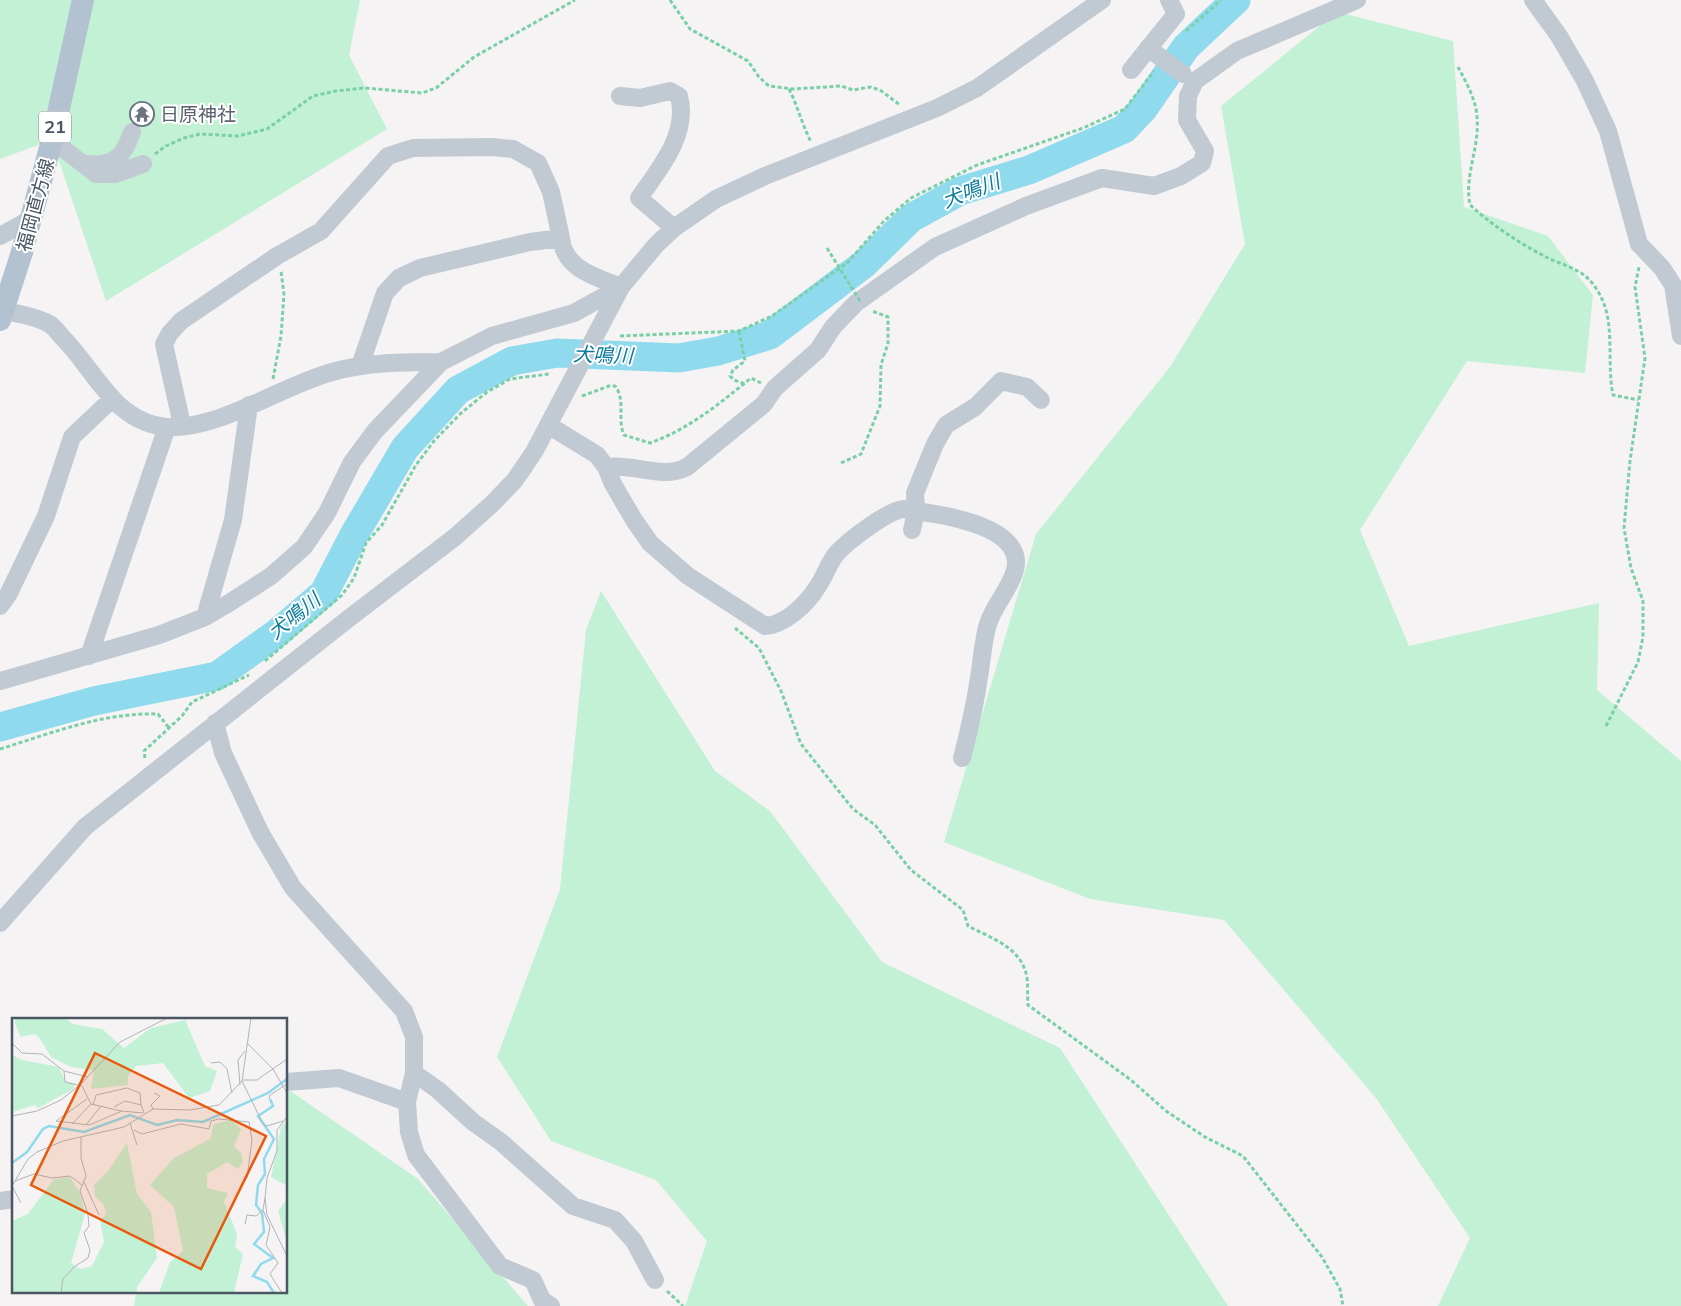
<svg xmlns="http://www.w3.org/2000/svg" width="1681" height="1306" viewBox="0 0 1681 1306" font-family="Mulish,'Noto Sans JP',sans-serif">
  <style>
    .green { fill: #c3f1d5 }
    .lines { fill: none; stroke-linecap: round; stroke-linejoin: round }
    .river { stroke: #90daee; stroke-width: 29 }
    .path { stroke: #7ad0a6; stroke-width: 3; stroke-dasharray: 4 2.5; stroke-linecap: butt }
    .minor { stroke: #c1cad2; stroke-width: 18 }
    .major { stroke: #b3c2d1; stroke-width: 22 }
    .path-bridge { stroke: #7ad0a6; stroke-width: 3; stroke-dasharray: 4 2.5; stroke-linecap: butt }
    .minor-bridge { stroke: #c1cad2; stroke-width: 18 }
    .major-bridge { stroke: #b3c2d1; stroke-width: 22 }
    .labels { text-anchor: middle; stroke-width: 4; stroke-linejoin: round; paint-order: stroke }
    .shield { fill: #fff; stroke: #808990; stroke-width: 1 }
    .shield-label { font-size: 18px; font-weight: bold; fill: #4a5661 }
    .worship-label { font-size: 19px; fill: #5b616d; stroke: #fff; text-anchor: start }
    .street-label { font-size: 19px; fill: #4a5661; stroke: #fff }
    .water-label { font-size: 20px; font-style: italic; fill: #0c7c9b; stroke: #fff }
    .inset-river { fill: none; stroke: #90daee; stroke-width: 2.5 }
    .inset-road { fill: none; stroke: #b1b4b9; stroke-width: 1 }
    .view { fill: #e8590c; fill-opacity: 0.15; stroke: #e8590c; stroke-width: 2.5 }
    .inset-edge { fill: none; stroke: #4a5661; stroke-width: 2.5 }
  </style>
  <rect width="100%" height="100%" fill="#f5f3f3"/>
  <path class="green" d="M0,0h360l-11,55 38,74 -281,172 -54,-161 -52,19z
    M1337,12l116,29 11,166 84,29 45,59 -8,78 -118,-12 -107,169 49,116 190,-43 -2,87 84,71v545h-243l32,-68 -94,-140 -152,-178 -134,-21 -146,-57 92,-308 134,-167 75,-123 -24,-138z
    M601,591l114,180 55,40 112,151 178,86 168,258h-543l22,-65 -51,-61 -105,-39 -54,-84 63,-168 26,-259z
    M286,1088l132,91 110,127h-394l2,-14h150z"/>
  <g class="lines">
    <path class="river" d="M0,727l94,-26 123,-25 60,-43 47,-40 30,-58 51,-87 53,-58 54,-29 45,-8 122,5 39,-7 52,-16 94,-71 47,-46 49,-27 69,-21 95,-41 19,-20 43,-62 50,-47"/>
    <path class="path" d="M670,0l20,29 58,32 11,16 10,9 24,3 48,-3 12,4 17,-3 10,3 20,15
      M1186,31l35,-31
      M1458,67c8,15 18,32 19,50 3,30 -13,58 -7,88 22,20 49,38 76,52 12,6 27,10 38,18 9,7 16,18 20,29 10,26 3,63 9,91l25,5
      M789,89c9,18 13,35 22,53
      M155,154l11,-8 18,-8 16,-4 38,2 29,-7 46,-33 23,-5 29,-3 57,5 14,-5 38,-31 101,-57
      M739,331l6,30 -12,9 -3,6 4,4 11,4
      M620,336l119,-5 33,-15 75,-53 37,-42 27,-23 66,-33 106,-37 42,-19 29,-38
      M273,379l8,-43 3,-42 -3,-23
      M582,396l27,-10h6c11,14 2,33 9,49l26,8c39,-14 69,-39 101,-65l10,5
      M841,463l20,-9 19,-48 1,-41 7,-22v-26l-16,-6
      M735,628l24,20 22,43 20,53 52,65 22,16 36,45 52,40 5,16c21,11 49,20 57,44 4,10 2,25 3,35l103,75 35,31 39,26 38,19 79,101 18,32 3,17
      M265,661l77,-66 12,-17 12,-35 16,-18 34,-60 18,-24 26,-27 27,-22 23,-13 39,-5
      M1606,726l32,-64 5,-25v-36l-12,-33 -7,-40 6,-67 15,-103 -10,-71 4,-20
      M0,749c52,-16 104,-37 158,-35l11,14
      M145,758l-1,-7 38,-35 10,-14 57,-27
      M667,1291l16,15"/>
    <path class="minor" d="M1533,0l26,36 26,45 23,50 31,113 23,24 11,17 8,51
      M1131,70l45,-56 -7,-14
      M620,96l20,2 30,-7 9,5c10,38 -19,72 -40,102l35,30
      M52,140l44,34h19l28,-10
      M87,164c27,3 37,-8 45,-32
      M0,236l31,-17
      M0,311c17,2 36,5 51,14 5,4 9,10 13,14 32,33 51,84 103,88 52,3 114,-41 165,-55 35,-10 73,-10 109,-10
      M360,366l25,-73 14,-15 21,-10 110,-26 31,-4c3,31 35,39 60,49
      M182,425l-18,-81 6,-11 11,-12 96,-65 44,-25 67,-75 25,-8 79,-1 21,2 25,14 13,29 10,46
      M548,425l49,30 9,12 7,17 21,36 16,23 38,33 77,50c20,-1 42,-22 53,-40 7,-10 11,-24 19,-33 11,-12 51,-43 67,-44 4,0 8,1 12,2l-4,19
      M606,467c28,-4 56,13 81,0l77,-63 11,-16 43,-38 15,-23 23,-24 79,-56 91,-41 76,-28 52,8 27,-10 21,-13 3,-12 -18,-31 1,-24 7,-15 42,-30 120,-51
      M0,606l8,-11 38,-79 26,-79 39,-37
      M205,617l28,-97 16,-115
      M89,656l78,-229
      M0,681l159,-46 46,-18 24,-14 42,-27 33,-29 23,-34 25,-51 23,-31 66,-69 51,-26 82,-23 47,-26
      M215,723l8,30 37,79 33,56 111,123 10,26v36l-7,29 2,30 7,23 84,111 33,14 9,20 9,6
      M962,758c7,-27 13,-53 17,-81 3,-17 4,-37 9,-53 6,-19 22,-35 27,-54 11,-43 -70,-55 -99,-59l-1,-18 20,-49 11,-19 29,-18 26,-26 26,6 14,13
      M0,923l85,-96 263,-208 107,-82 38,-34 22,-23 19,-28 87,-165 35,-42 18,-17 42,-29 49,-23 172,-68 40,-20 125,-88
      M414,1073l24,17 35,32 28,20 72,64 42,14 19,21 21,39
      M286,1082l53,-4 68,24
      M0,1201l14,-2"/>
    <path class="major" d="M22,252l30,-112 31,-140"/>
    <path class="path-bridge" d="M827,248l33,53"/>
    <path class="minor-bridge" d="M1148,48l35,26"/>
    <path class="major-bridge" d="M0,320l22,-68"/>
  </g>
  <defs>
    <symbol id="temple-ring" viewBox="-11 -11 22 22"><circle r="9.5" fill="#fff" stroke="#6b7280" stroke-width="1.5"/><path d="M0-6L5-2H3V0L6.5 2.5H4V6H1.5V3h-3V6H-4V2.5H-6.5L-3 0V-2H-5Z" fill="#6b7280"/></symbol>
  </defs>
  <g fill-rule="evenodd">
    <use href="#temple-ring" x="128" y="100" width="28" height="28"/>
  </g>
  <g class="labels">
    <rect class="shield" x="39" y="111.5" width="32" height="31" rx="4"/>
    <g class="shield-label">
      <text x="55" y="133">21</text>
    </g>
    <g class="worship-label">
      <text x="160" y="121">日原神社</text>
    </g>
    <g class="street-label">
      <text transform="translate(35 205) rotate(-75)" y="7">福岡直方線</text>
    </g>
    <g class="water-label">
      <text transform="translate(971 191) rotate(-21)" y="7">犬鳴川</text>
      <text transform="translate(603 355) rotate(2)" y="7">犬鳴川</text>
      <text transform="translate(294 616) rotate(-39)" y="7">犬鳴川</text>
    </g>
  </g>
  <g transform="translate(12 1018)">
    <rect width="275" height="275" fill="#f5f3f3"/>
    <path d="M53,0l8,6 29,5 22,19 27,-20 34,-8 20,46 12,5 -7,20 -21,7 -26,-35 -27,3 -8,10v9l-37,4 3,-19 -23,-3 -20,-10 -12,-20 -5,-3 -13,3 -6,-13v-5zM0,37l10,5 37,7 6,14 10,3 -2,5 -35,19 -3,-3 -23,7zM219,102l10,9 -7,17 7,7 2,9 -5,7 -11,-7 -20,12v14l21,5 -4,9 13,32 -2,13 8,7 -9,39h-75l11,-31 13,-11 -9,-44 -24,-22 24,-27 36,-19 4,-15zM275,103v65l-16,-9 10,-50zM115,125l10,51 14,18 6,46 -20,29v6h-125v-72l16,-7 26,-35 16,-2 10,16 5,21 -14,49 10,6 11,-3 12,-24 -4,-22 6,-6 -2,-9 -9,-9 -1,-11 14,-14zM275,181v44l-9,-32z" fill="#c3f1d5"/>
    <path class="inset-river" d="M258,81l3,7 -15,10 16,23 -10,20 1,15 -7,11 -2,20 6,8 2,19 -10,12 19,14 -12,6 -8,12 14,6 7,11M0,145l15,-11 16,-23 6,-3 35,6 46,-17 27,10 20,-5 26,2 65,-29 19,-14"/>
    <path class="inset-road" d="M0,25l10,10 20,1 22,17 24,6M236,26l25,25 14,24M199,45l9,-1 7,7 5,24M52,53l1,11 17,4 9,18 30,7M231,62h14l30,-21M230,63l9,-63M228,67l-2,-25 7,-9M75,81l-31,22 33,4 33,-14 21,2M257,81l1,-4 17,-11M81,87l3,-10 31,-7 13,5 1,12M102,89l11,-6 16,4 3,8M141,91l-2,-4 9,-9 -6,-3M0,98l25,-5 24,-11 21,-17 38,-41 47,-24M275,99l-10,13v21l-10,27 -2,20 2,17 20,41M118,105l7,22M60,106l19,-20M74,107l15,-19M122,112l8,4 39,-10 28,5 2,-8 8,-2 30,3M235,160l5,-38 -3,-18M3,163l19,-7 18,4 18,-2 12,9M72,164l15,33M0,168l16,-27 9,-7 26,-11 61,-14 29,-18 37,1 29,-5 23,-24 21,43 4,2 16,-5M0,168l9,17M253,180l-2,12 7,17 -4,18 12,18 -8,11 12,19M233,206l2,-9 9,1 7,-6M49,275l2,-14 11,-12 14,-9 2,-8 -6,-17 5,-7 -1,-12 -8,-23 6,-15 -5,-18v-21"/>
    <path class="view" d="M83,35l171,83 -65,133 -170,-84z"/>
    <rect width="275" height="275" class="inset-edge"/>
  </g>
</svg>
